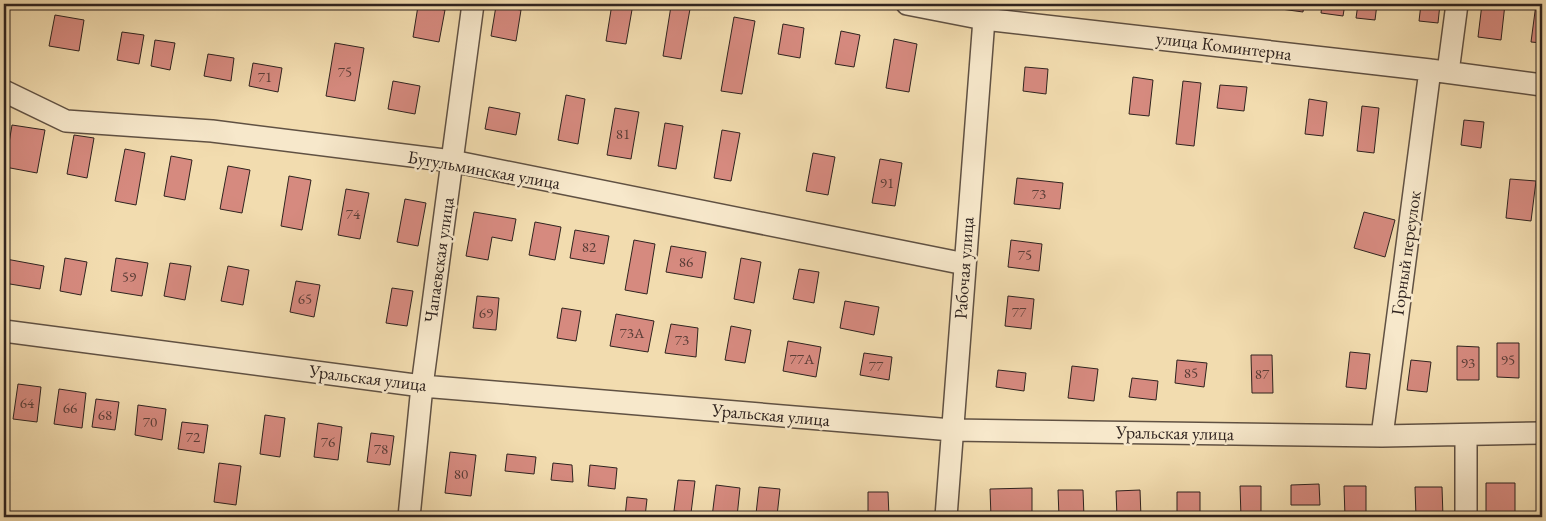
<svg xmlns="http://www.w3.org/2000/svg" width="1546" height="521" viewBox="0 0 1546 521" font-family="'EB Garamond',serif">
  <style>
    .building { fill: #d68a7f; stroke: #2f231f }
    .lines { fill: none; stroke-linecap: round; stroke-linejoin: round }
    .street-casing { stroke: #605143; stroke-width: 24 }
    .street { stroke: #f7e8cb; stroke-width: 21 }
    .labels { text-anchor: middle; stroke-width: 5; stroke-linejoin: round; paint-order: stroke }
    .number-label { font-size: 15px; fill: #593d37 }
    .street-label { font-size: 18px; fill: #2f231f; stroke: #f7e8cb }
  </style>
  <rect width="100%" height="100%" fill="#f2dcaf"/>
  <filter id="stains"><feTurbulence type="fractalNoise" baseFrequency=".004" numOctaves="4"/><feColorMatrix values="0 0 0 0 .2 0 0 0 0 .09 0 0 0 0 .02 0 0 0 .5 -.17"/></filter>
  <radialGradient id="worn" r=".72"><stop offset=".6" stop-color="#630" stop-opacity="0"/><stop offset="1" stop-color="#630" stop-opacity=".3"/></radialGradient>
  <path class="building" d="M612,4h21l-7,40 -20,-3z
    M1282,4h22l-1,8 -22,-3z
    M1322,4h23l-2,12 -22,-3z
    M1358,4h19l-2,16 -19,-2z
    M1421,4h19l-2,19 -19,-2z
    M1482,4h23l-4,36 -23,-3z
    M1536,4h6v39l-11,-1z
    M418,6l27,4 -6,32 -26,-5z
    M496,6l25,4 -5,31 -25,-5z
    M671,6l19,3 -9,50 -18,-3z
    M55,15l29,5 -5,31 -30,-5z
    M734,17l21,4 -13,73 -21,-3z
    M783,24l21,4 -4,30 -22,-4z
    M841,31l19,4 -6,32 -19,-3z
    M122,32l22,3 -5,29 -22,-4z
    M894,39l23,5 -8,48 -23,-4z
    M155,40l20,3 -5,27 -19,-4z
    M335,43l29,5 -9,53 -29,-5z
    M208,54l26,4 -3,23 -27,-5z
    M253,63l29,5 -4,24 -29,-6z
    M1025,67l23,2 -2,25 -23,-3z
    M1133,77l20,3 -4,36 -20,-2z
    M393,81l27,5 -5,28 -27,-5z
    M1183,81l18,2 -7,63 -18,-2z
    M1220,85l27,2 -3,24 -27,-3z
    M566,95l19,4 -7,45 -20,-4z
    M1309,99l18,3 -4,34 -18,-2z
    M1362,106l17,2 -5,45 -17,-2z
    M489,107l31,6 -4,22 -31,-6z
    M615,108l24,4 -8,47 -24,-4z
    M1464,120l20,2 -3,26 -20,-3z
    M665,123l18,3 -7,43 -18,-3z
    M12,125l33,5 -8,43 -32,-6z
    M722,130l18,3 -9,48 -17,-3z
    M74,135l20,3 -7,40 -20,-4z
    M125,149l20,4 -9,52 -21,-4z
    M813,153l22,4 -7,38 -22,-4z
    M171,156l21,4 -7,40 -21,-4z
    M880,159l22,4 -7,43 -23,-3z
    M228,166l22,4 -8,43 -22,-4z
    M289,176l22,4 -9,50 -21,-4z
    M1017,178l46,5 -3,26 -46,-5z
    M1510,179l26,2 -5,40 -25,-3z
    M346,189l23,4 -9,46 -22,-4z
    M405,199l21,4 -8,43 -21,-4z
    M474,212l42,7 -4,22 -20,-4 -4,23 -22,-4z
    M1364,212l31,8 -10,37 -31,-9z
    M535,222l26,5 -6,33 -26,-5z
    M575,230l34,6 -5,28 -34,-6z
    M634,240l21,4 -8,50 -22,-4z
    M1011,240l31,4 -3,27 -31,-4z
    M671,246l35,6 -4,26 -36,-6z
    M65,258l22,4 -6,33 -21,-4z
    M116,258l32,5 -6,33 -31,-5z
    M741,258l20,4 -7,41 -20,-4z
    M6,259l38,7 -4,23 -36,-6z
    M170,263l21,3 -6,34 -21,-4z
    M228,266l21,4 -6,35 -22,-4z
    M799,269l20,3 -5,31 -21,-4z
    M296,281l24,4 -6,32 -24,-5z
    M392,288l21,3 -6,35 -21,-3z
    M477,296l22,2 -3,32 -23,-2z
    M1008,296l26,3 -3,30 -26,-3z
    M845,301l34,6 -5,28 -34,-7z
    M562,308l19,3 -5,30 -19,-3z
    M616,314l38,7 -6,31 -38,-6z
    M671,324l27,4 -2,29 -31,-4z
    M731,326l20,4 -6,33 -20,-3z
    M788,341l33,6 -5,30 -33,-6z
    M1497,343h22v35l-22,-1z
    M1457,346l22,1v33h-22z
    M1350,352l20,2 -4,35 -20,-2z
    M864,353l28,4 -3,23 -29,-5z
    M1251,355h21l1,38h-21z
    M1177,360l30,3 -3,24 -29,-4z
    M1411,360l20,2 -4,30 -20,-2z
    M1072,366l26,3 -4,32 -26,-3z
    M998,370l28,3 -2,18 -28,-4z
    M1132,378l26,3 -2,19 -27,-3z
    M18,384l23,3 -4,35 -24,-3z
    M59,389l27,4 -4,35 -28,-4z
    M96,399l23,3 -4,28 -23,-3z
    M138,405l28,4 -4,31 -27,-5z
    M265,415l20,3 -5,39 -20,-3z
    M182,422l26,3 -4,28 -26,-4z
    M318,423l24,4 -4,33 -24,-3z
    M371,433l23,3 -4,29 -23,-3z
    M450,452l26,3 -5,41 -26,-3z
    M507,454l29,3 -2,17 -29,-3z
    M219,463l22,3 -5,39 -22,-3z
    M553,463l19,2 1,17 -22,-2z
    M590,465l27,3 -2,21 -27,-3z
    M678,480l17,1 -4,32 -17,-2z
    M1486,483h29v34h-29z
    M1319,484l1,21h-29v-20z
    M716,485l24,3 -3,29h-25z
    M1240,486h21v31h-20z
    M1344,486h22v31h-21z
    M759,487l21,2 -3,27 -21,-2z
    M1415,487h27l1,30h-27z
    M1032,488v29h-41l-1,-28z
    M1058,490h25l1,27h-25z
    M1140,490l1,27h-24l-1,-26z
    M868,492h20l1,25h-21z
    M1177,492h23v25h-23z
    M627,497l20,2 -2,18h-20z"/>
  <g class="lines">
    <defs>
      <path id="street" d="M907,4l77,15 446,51 112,15
        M1448,72l9,-68
        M4,91l62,30 146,10 240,30 513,103
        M4,331l418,55 530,44 430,6 160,-3
        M1466,435v82
        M1382,436l48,-366
        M409,517l13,-131 51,-382
        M946,517l38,-498"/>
    </defs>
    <use href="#street" class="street-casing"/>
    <use href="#street" class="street"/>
  </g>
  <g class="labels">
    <g class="number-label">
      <text x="345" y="77">75</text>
      <text x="265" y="82">71</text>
      <text x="623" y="139">81</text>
      <text x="887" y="188">91</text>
      <text x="1039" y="199">73</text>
      <text x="353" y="219">74</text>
      <text x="589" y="252">82</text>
      <text x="1025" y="260">75</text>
      <text x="686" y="267">86</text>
      <text x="129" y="282">59</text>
      <text x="305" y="304">65</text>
      <text x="1019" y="317">77</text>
      <text x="486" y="318">69</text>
      <text x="632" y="338">73А</text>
      <text x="682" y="345">73</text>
      <text x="802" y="364">77А</text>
      <text x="1508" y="365">95</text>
      <text x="1468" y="368">93</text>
      <text x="876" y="371">77</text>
      <text x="1191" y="378">85</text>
      <text x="1262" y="379">87</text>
      <text x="27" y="408">64</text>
      <text x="70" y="413">66</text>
      <text x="105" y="420">68</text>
      <text x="150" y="427">70</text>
      <text x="193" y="442">72</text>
      <text x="328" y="447">76</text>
      <text x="381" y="454">78</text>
      <text x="461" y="479">80</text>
    </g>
    <g class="street-label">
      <text transform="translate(1224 46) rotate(7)" y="6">улица Коминтерна</text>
      <text transform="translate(484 170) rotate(10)" y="6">Бугульминская улица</text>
      <text transform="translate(1406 253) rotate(-82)" y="6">Горный переулок</text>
      <text transform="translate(439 260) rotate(-82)" y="6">Чапаевская улица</text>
      <text transform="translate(964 268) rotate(-86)" y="6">Рабочая улица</text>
      <text transform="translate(368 378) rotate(7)" y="6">Уральская улица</text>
      <text transform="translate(771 415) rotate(5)" y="6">Уральская улица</text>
      <text transform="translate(1175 433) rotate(1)" y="6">Уральская улица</text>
    </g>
  </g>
  <rect width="1546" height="521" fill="none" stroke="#f2dcaf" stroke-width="20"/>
  <rect x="5" y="5" width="1536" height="511" fill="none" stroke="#2f231f" stroke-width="2.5"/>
  <rect x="10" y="10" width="1526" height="501" fill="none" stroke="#2f231f"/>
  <rect width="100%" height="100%" filter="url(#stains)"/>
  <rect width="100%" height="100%" fill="url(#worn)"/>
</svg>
